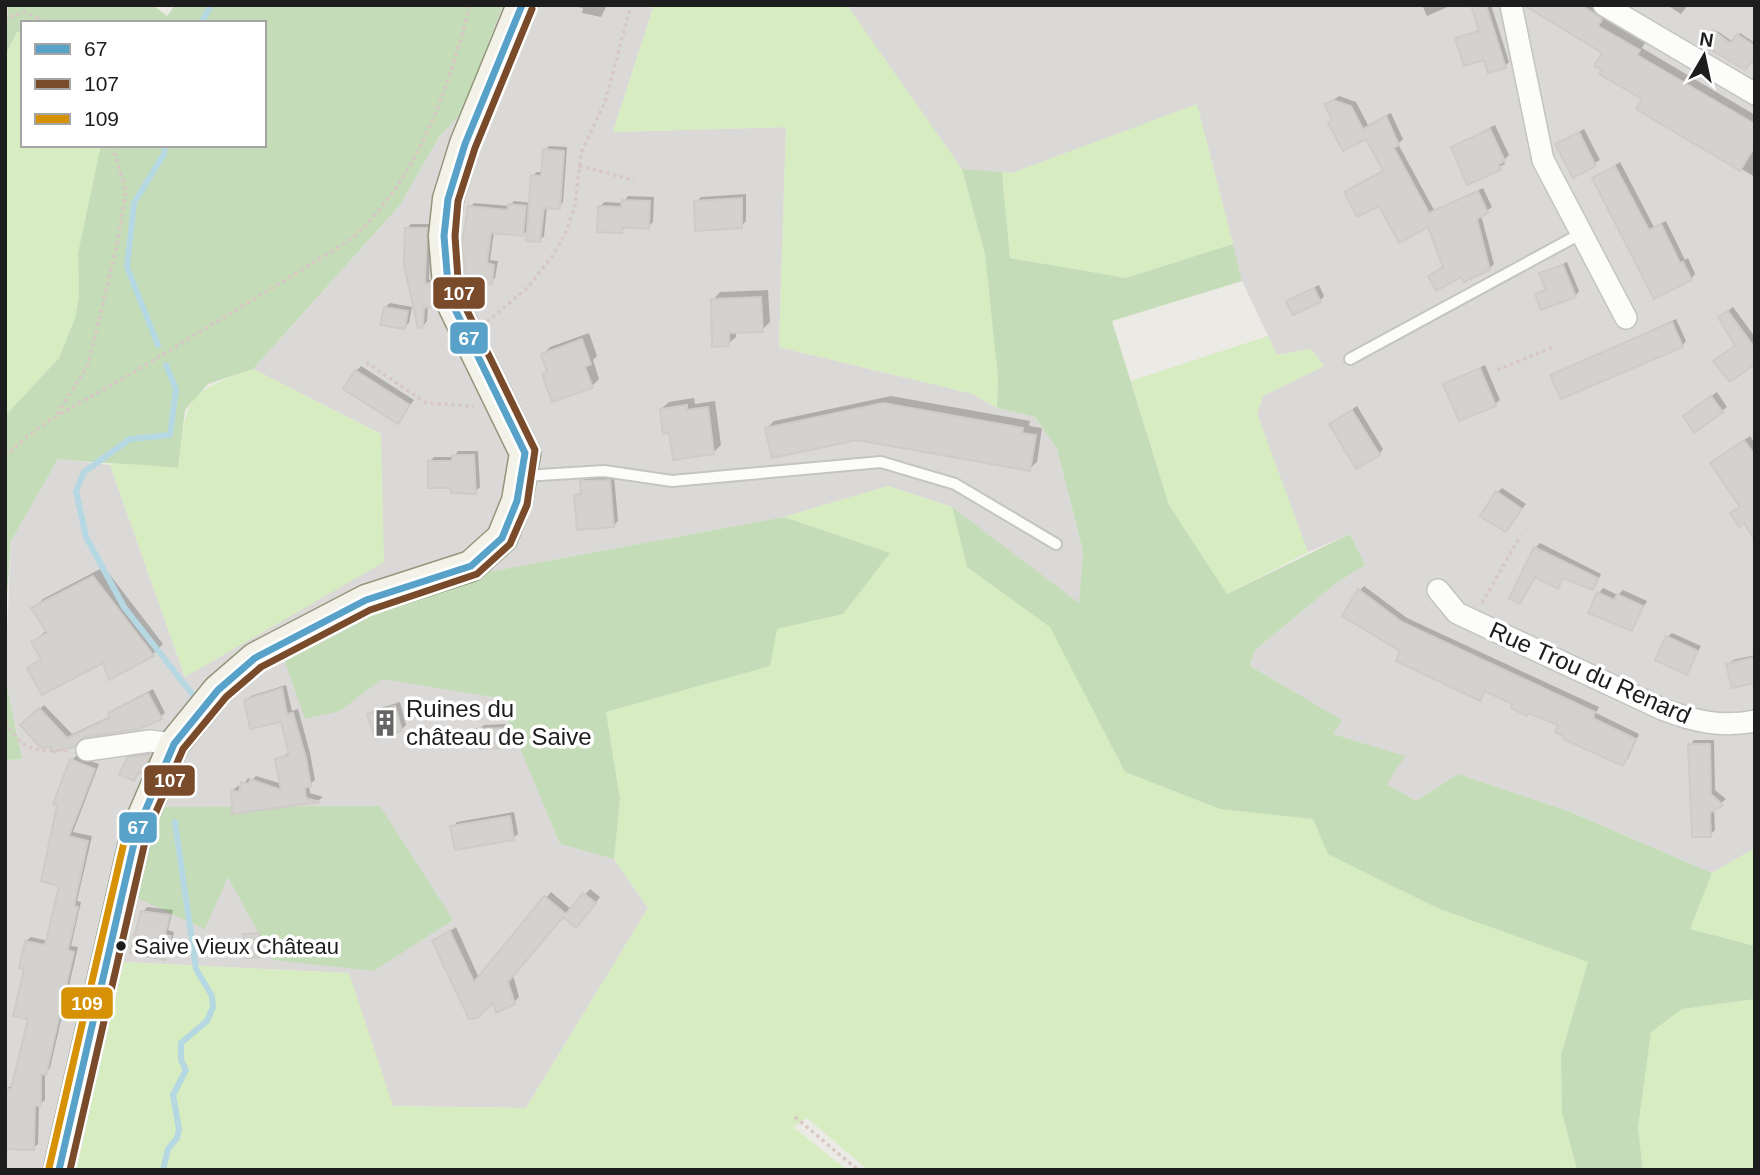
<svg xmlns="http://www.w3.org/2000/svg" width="1760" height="1175" viewBox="0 0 1760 1175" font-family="Arial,sans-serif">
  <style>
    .residential { fill: #dbd9d7 }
    .grass { fill: #d8ecc1 }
    .forest { fill: #c5dcb8 }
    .shadow { fill: #0003 }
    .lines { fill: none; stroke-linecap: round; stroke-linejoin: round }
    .stream { stroke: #b6d8e2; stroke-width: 6 }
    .building { fill: #d4d2ce; stroke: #cfcbc7; stroke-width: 2 }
    .lane-casing { stroke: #c4c4c1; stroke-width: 14 }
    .street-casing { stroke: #c4c4c1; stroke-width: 24 }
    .secondary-casing { stroke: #94967c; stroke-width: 33 }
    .path { stroke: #d7c8c4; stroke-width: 3.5; stroke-dasharray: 3.5 3.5; stroke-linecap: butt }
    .lane { stroke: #fcfcfb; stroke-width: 10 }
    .street { stroke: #fcfcfb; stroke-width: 21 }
    .secondary { stroke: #f3f2e9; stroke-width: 30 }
    .bus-1-casing { stroke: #fff; stroke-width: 12 }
    .bus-2-casing { stroke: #fff; stroke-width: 12 }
    .bus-3-casing { stroke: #fff; stroke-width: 12 }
    .bus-1 { stroke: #58a2ca; stroke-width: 7 }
    .bus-2 { stroke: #7a4b2a; stroke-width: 7 }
    .bus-3 { stroke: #d69104; stroke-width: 7 }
    .bus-dot { fill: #1d1d1d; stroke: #fff; stroke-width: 2.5 }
    .labels { text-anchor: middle; stroke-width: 7; stroke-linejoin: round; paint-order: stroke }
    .bus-label { font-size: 22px; fill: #1d1d1d; stroke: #fff; text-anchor: start }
    .street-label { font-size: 24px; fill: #1d1d1d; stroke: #fff }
    .poi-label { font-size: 24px; fill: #1d1d1d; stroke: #fff; text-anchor: start }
    .line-badge { stroke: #fff; stroke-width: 2.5 }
    .badge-label { font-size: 19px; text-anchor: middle; font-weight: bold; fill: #fff }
  </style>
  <rect width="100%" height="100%" fill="#eceae5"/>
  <path class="residential" d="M503,5h151l-41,127 173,-5 -7,220 194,47 24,14 38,9 22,32 26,102 -4,53 -127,-97 -64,-21 -104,31 -317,59 -127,135 42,-33 118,20 60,146 54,15 34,49 -122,200 -134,-2 -43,-133 -227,-11 -46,208h-71v-410l17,-1 -17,-82 6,-136 47,-82 52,6 75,212 196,-243 -128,-65 147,-164 39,-68 23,-25z
    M847,5h908v843l-43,25 -144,-62 -110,-37 -42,27 -29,-17 17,-28 -71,-22 8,-14 -91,-54 5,-16 80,-66 30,-19 -15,-31 -42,18 -7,-17 -44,-121 6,-18 61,-30 -13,-17 -34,6 -35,-74 -45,-176 -185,68 -50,-4 -54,-67z"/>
  <path class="grass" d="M654,5h193l115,164 23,85 13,124 -1,30 -24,-14 -194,-47 7,-220 -173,5z
    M17,32l6,1v112h78l-23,108 1,44 -4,21 -16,40 -54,58v-361z
    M1197,104l36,140 -107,34 -116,-20 -8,-86 10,1z
    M1268,336l9,19 34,-6 13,17 -61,30 -6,18 51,138 -81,42 -58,-89 -38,-124z
    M253,369l128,65 3,128 -199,115 -75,-212 11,-4 57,7c9,-70 6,-75 75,-99z
    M888,486l64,21 15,60 83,59 75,146 95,37 94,10 15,35 108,54 151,54 -27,93 1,58 15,57h-709l-61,-52 -14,9 54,43h-771l46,-208 227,11 44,133 133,2 122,-200 -34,-49 6,-60 -14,-87 164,-46 6,-37 67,-15 46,-61 -105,-36z
    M1755,848v98l-65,-17 22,-56z
    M1755,999v171h-112l-5,-43 13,-96 31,-22z"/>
  <path class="forest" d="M8,5h145l14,11 8,-11h328l-41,107 -23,25 -39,68 -147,164 -45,15 -23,26 -7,58c-41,-5 -79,-4 -120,-9l-47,82 -6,84v-209l54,-58 16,-40 4,-21 -1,-44 23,-108h163v-122h-241v10l-6,-1 -12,23z
    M962,169l40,3 8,86 116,20 107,-34 9,37 -130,40 57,184 58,89 123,-60 15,31 -30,19 -80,66 -5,16 92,54 -9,14 72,22 -18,28 29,17 42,-27 110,37 144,62 -22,56 65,17v53l-73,10 -31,23 -13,95 5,43h-66l-15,-57 -1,-58 27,-93 -151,-54 -109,-54 -15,-35 -93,-10 -95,-37 -75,-145 -83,-60 -15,-60 127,96 4,-52 -26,-102 -22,-32 -38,-9 1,-30 -13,-124z
    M784,517l106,36 -47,61 -66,15 -7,37 -164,46 14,87 -6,60 -54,-15 -61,-146 -117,-19 -42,32 -35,8 -23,-66 185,-77z
    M5,677l17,82 -17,1z
    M380,806l73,114 -79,51 -101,-11 -45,-83 -23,52 -68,-31 21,-91z"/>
  <path class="shadow" d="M568,5h39l-6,12 -19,-4 1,-5z
    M1422,5h30l-25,11z
    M1472,5h19l18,57 -4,4 -20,-9 -28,-18 23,-10z
    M1542,5h57l9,7 -4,7 41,24 -3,5 113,67v62l-116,-69 6,-10 -41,-46z
    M1667,5h21l-7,9z
    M1716,30l17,12 7,-9 15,10v12l-10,13z
    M1339,96l17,6 12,23 23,-12 12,26 -5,5 36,66 49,-22 9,19 -11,8 13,49 -5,5 -27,6 -32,1 14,-11 -15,-40 -83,-32 39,-23 -19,-33 -32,-18 -8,-14z
    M1495,125l14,30 -5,5 1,4 -37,18 -15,-35z
    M1584,129l16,31 -27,15 -16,-30z
    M549,146l18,1 -4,55 -4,5 -12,-1 -3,30 -4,4 -11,-12 -6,7 -29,-3 -4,28 8,1 -3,17 -4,4 -21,-75 4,-4 35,3 5,-5 17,2 1,-27 5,-4h6l2,-22z
    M1620,162l34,65 12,-6 19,39 3,-2 7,16 -4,5 -97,-100z
    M746,194v27l-5,5 -45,-24 5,-5z
    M628,196l26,1 -1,25 -5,5h-22l-5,4 -21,-25 5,-4 18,1z
    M411,224h20l-2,56 6,-1 3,21 -10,6 -1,15 -4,5 -16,-97z
    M1567,262l12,29 -4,5 -38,-1 10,-7 -6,-14z
    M1319,285l5,11 -4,5h-32z
    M768,290l2,32 -8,8 -26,1v6l-8,7 -15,-44 7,-8z
    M390,303l22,4 -3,16 -5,4 -19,-20z
    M1733,307l22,30v25l-18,-17 -17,-28z
    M1676,319l10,22 -4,5 -130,29z
    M589,333l8,23 -4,4 6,19 -7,7 -48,-11 4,-5 -5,-15 7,-8z
    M1485,365l15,35 -5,4 -49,-20z
    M361,366l53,34 -16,22 -42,-51z
    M1717,392l10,15 -5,4 -37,5z
    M891,396l139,25 -1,5 13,2 -5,34 -8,7 -172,-31 -90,-10 7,-7z
    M694,398l1,6 20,-3 6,44 -8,8 -42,-22 -10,-22 8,-7z
    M1357,406l26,43 -4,5 -48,-30z
    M1750,436l5,8v91l-18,-26 4,-3 -29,-43z
    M458,451h20l2,36 -5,5 -22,-6 -24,-24 5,-5h20z
    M614,476l4,45 -5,5 -37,-30 6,-5 -1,-9 5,-5z
    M1502,488l24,16 -20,26 -8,-38z
    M1540,543l61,31 -4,9 -5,5 -27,-11 -8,10 -21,-11 -17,26 16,-54z
    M104,567l59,77 -10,10 -43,24 -6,-18 -75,8 13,-11 -9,-15 14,-12 -14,-21 10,-10z
    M1364,586l43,32 192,89 -3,6 43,21 -11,25 -5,5h-6l-52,-26 -4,-14 -75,-34 -6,9 -78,-48 -43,-60z
    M1603,588l15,7 5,-5 24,11 -16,28 -32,-36z
    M1672,633l29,13 -14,26 -20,-35z
    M1755,655v26l-27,-16 5,-5z
    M286,685l6,26 6,-2 12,44 5,27 -6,5 1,8 13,4 -4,3 -85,12 -1,-22 5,-4 4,1 6,-9 4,2 4,-4 26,8 -5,-24 13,-8 -7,-32 -37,-19 5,-5z
    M153,689l12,24 -5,4 -108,28 -29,-20 21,-20 28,29 39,-18 3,-7z
    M400,702l6,23 -5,5 -32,-16 5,-4z
    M507,724l1,17 -5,5 -24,-16 5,-5z
    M1694,740h20l1,50 11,9 -12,9 1,22 -5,5 -20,-90z
    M153,751l-7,16 -12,12 -5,-21 5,-5z
    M76,756l23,8 -26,68 19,4 -15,65 4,1 -10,44 7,1 -28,121 -5,6v26l-6,5 -1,39 -5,4 -24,-34h-4v-25l8,-4 17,-67 -4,-77 5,-4 17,4 13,-57 11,-124z
    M514,812l4,22 -5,4 -61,-11 5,-5z
    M590,889l10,8 -18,23 -18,-5 -51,60 6,22 -5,5 -20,-2 -18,16 -42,-74 22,-15 23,51 72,-86 21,18z
    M147,907l26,3 -5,20 6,2 -5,21 -5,5 -21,-46z
    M260,932l2,21 -2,2 -15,-20z"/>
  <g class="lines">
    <path class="stream" d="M201,23l10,-18
      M158,345l-31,-78 7,-64 30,-49 1,-9
      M166,365l10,24 -6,46 -40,4 -46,33 -8,19 10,46 38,70 68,87
      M163,1170l5,-21 9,-11 2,-9 -6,-34 13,-25 -5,-10v-17l26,-22 6,-14 -1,-11 -16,-27 -21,-147"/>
  </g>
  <path class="building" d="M1471,5h15l20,63 -18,5 -4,-13 -20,6 -9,-28 24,-7z
    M1524,5h57l21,14 -4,7 42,24 -3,5 118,69v22l-15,25 -104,-62 6,-10 -43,-25 3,-4 -8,-4 8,-13z
    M1713,30l17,13 7,-9 18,12v11l-10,13 -42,-25z
    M1333,100l18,6 12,23 23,-13 13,29 -5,3 35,65 49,-22 10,22 -11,6 13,51 -26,12 -3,-5 -25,14 -8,-15 15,-9 -15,-40 -29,16 -20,-37 -22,11 -13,-25 39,-21 -17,-32 -23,12 -15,-28 4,-3 -8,-16z
    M1490,129l15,32 -6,3 2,6 -34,15 -16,-38z
    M1579,132l17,34 -23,12 -18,-34z
    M543,149l21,2 -4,58 -16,-1 -4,34 -14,-1 5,-66 10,1z
    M1615,166l34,64 12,-6 19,39 3,-1 9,18 -38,19 -62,-121z
    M742,198v30l-47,3 -1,-30z
    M622,200l28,1 -1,28 -27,-2v6l-25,-1 1,-26 23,1z
    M508,204l18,2 -3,30 -32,-3 -4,30 7,2 -2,19 -26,-4 -4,-36 6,-38 40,4z
    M405,228h22l-2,56 5,-1 4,23 -10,2 -1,19 -5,1 -14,-63z
    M1563,265l13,32 -35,13 -6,-16 11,-4 -7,-17z
    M1314,288l7,14 -28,13 -7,-14z
    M761,297l2,35 -34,1v13l-17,1 -1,-48z
    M384,307l24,4 -3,18 -25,-4z
    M1728,311l27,37v16l-25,18 -17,-21 22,-15 -17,-29z
    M1672,322l11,25 -122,52 -11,-24z
    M582,339l9,25 -6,3 8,21 -41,14 -10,-28 5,-2 -6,-18z
    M1480,368l16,38 -37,15 -16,-37z
    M355,370l55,35 -12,19 -55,-35z
    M1711,396l12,16 -29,21 -11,-17z
    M883,403l140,25 -1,5 14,2 -6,36 -173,-31 -85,18 -7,-30z
    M687,405v5l21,-3 6,47 -41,6 -4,-27 -6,1 -3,-25z
    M1352,410l28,45 -24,14 -27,-45z
    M1744,440l11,15v85l-11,-17 -5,4 -9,-14 10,-6 -30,-44z
    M452,455h22l2,39 -25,-1v-5h-23v-27h24z
    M610,480l4,47 -37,3 -3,-35 7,-1 -1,-13z
    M1496,491l26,18 -16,23 -26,-16z
    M1534,547l64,31 -5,12 -30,-12 -5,11 -23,-12 -15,27 -11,-6z
    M93,576l61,80 -45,24 -6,-17 -61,32 -15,-27 14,-9 -10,-17 16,-9 -16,-25z
    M1358,589l44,33 193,90 -2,6 43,21 -13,27 -60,-27 1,-3 -9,-4 3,-7 -30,-12 -1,3 -16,-8 1,-4 -27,-13 -5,10 -84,-40 4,-10 -58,-35z
    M1597,592l17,8 3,-6 26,12 -11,25 -44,-18z
    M1666,636l32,15 -11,24 -32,-15z
    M1755,657v26l-23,5 -6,-24z
    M282,688l5,26 6,-1 13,45 5,28 -6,2 1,10 14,4 -88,12 -1,-24 8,2 2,-10 8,2 1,-5 31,11 -6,-31 14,-4 -8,-33 -31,7 -6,-29z
    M148,693l14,26 -23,10 -55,8 -10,10 -21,5 -2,-5 -10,1 -21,-23 19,-17 28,30 43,-20 -2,-5z
    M395,706l7,25 -27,8 -8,-25z
    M503,728l1,20 -25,1 -2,-20z
    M1688,744h22l1,50 12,11 -13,8 1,24h-19z
    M151,754l-9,20 -3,-2 -5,9 -15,-7 9,-17z
    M70,759l25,10 -26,67 19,5 -14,65 4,1 -10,43 6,2 -28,123 -5,-1v32h-6l-1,44 -28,-1 -1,-60h6l17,-70 -15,-3 11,-47 -5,-1 6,-27 20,4 14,-59 -18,-5 16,-75 -4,-2z
    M510,816l4,24 -59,10 -5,-24z
    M583,893l13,10 -20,25 -13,-11 -55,65 7,22 -19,9 -3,-10 -16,15 -8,1 -37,-78 18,-10 24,51 70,-86 22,18z
    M141,911l29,4 -5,20 6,1 -6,24 -35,-7z
    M259,933l2,24 -16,1 -2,-24z"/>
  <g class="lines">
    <defs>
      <path id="lane" d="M1350,359l232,-126
        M524,476l80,-5 68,10 209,-19 74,22 101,60"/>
      <path id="street" d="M1511,5l32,155 83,158
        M1604,5l151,89
        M1438,590l19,23 205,96c31,12 59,19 93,12
        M87,750l63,-9 24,3"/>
      <path id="secondary" d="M59,1170l78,-340 37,-86 44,-54 37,-32 111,-58 105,-34 31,-28 15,-37 8,-48 -76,-156 -5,-61 4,-37 17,-55 57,-139"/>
    </defs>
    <use href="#lane" class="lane-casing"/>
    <use href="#street" class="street-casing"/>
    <use href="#secondary" class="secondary-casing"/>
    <path class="path" d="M5,22l4,-5 15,-5 25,11
      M579,166l55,14
      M487,322l41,-35 26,-33 12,-22 9,-26 6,-53 24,-51 26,-97
      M366,362l60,41 48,3
      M1497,370l57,-23
      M57,414l31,-49 30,-125 8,-49 -14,-46
      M5,457c34,-37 81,-56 124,-82 59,-36 118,-71 177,-108 18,-12 42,-23 57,-39 59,-60 86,-143 107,-223
      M1482,603l39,-68
      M5,722c20,30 28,29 63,28
      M795,1117l63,53"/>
    <use href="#lane" class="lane"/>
    <use href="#street" class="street"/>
    <use href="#secondary" class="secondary"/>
    <defs>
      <path id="bus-1" d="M59,1170l78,-340 37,-86 44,-54 37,-32 111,-58 105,-34 31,-28 15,-37 8,-48 -76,-156 -5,-61 4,-37 17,-55 57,-139"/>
      <path id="bus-2" d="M70,1170l77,-337 36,-84 43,-52 35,-30 109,-57 107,-36 33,-30 17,-39 8,-55 -76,-156 -4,-58 3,-35 17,-53 57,-139"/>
      <path id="bus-3" d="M49,1168l76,-330"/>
    </defs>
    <use href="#bus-1" class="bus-1-casing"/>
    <use href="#bus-2" class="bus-2-casing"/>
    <use href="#bus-3" class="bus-3-casing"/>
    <use href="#bus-1" class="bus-1"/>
    <use href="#bus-2" class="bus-2"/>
    <use href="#bus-3" class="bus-3"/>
  </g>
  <defs>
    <symbol id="building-bare" viewBox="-9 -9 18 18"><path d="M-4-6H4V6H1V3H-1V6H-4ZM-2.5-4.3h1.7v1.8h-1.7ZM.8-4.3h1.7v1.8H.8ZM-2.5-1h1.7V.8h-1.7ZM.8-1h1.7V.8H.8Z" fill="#656563" stroke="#fff" stroke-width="2.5" paint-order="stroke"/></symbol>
  </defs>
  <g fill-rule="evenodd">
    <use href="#building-bare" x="366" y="704" width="38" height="38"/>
  </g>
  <circle class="bus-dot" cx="121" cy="946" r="6"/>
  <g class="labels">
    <g class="bus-label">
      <text x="134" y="954">Saive Vieux Château</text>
    </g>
    <g class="street-label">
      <text transform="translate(1590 673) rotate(24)" y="8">Rue Trou du Renard</text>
    </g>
    <g class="poi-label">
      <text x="406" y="717">Ruines du<tspan x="406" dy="28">château de Saive</tspan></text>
    </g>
  </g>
  <g class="line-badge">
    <rect x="432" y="276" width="54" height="34" rx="7" fill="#7a4b2a"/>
    <rect x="449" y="321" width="40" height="34" rx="7" fill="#58a2ca"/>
    <rect x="143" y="764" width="53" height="33" rx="7" fill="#7a4b2a"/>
    <rect x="118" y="811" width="40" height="33" rx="7" fill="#58a2ca"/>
    <rect x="60" y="986" width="54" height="34" rx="7" fill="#d69104"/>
  </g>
  <g class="badge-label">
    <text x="459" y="300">107</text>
    <text x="469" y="345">67</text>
    <text x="170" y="787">107</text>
    <text x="138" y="834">67</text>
    <text x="87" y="1010">109</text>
  </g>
  <rect width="1760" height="1175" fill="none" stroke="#1d1d1d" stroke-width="14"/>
  <rect x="21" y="21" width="245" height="126" fill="#ffffff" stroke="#a5a5a5" stroke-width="2"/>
  <rect x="35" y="44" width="35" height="10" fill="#58a2ca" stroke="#a5a5a5" stroke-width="2"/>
  <text x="84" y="56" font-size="21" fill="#1d1d1d">67</text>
  <rect x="35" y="79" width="35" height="10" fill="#7a4b2a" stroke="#a5a5a5" stroke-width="2"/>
  <text x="84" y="91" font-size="21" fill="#1d1d1d">107</text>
  <rect x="35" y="114" width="35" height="10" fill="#d69104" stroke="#a5a5a5" stroke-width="2"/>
  <text x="84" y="126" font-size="21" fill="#1d1d1d">109</text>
  <g transform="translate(1704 56) rotate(9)" stroke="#ffffff" stroke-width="5" paint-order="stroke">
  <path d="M0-5L12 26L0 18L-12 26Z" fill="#1d1d1d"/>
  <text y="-10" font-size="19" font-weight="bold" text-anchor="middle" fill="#1d1d1d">N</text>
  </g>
</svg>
